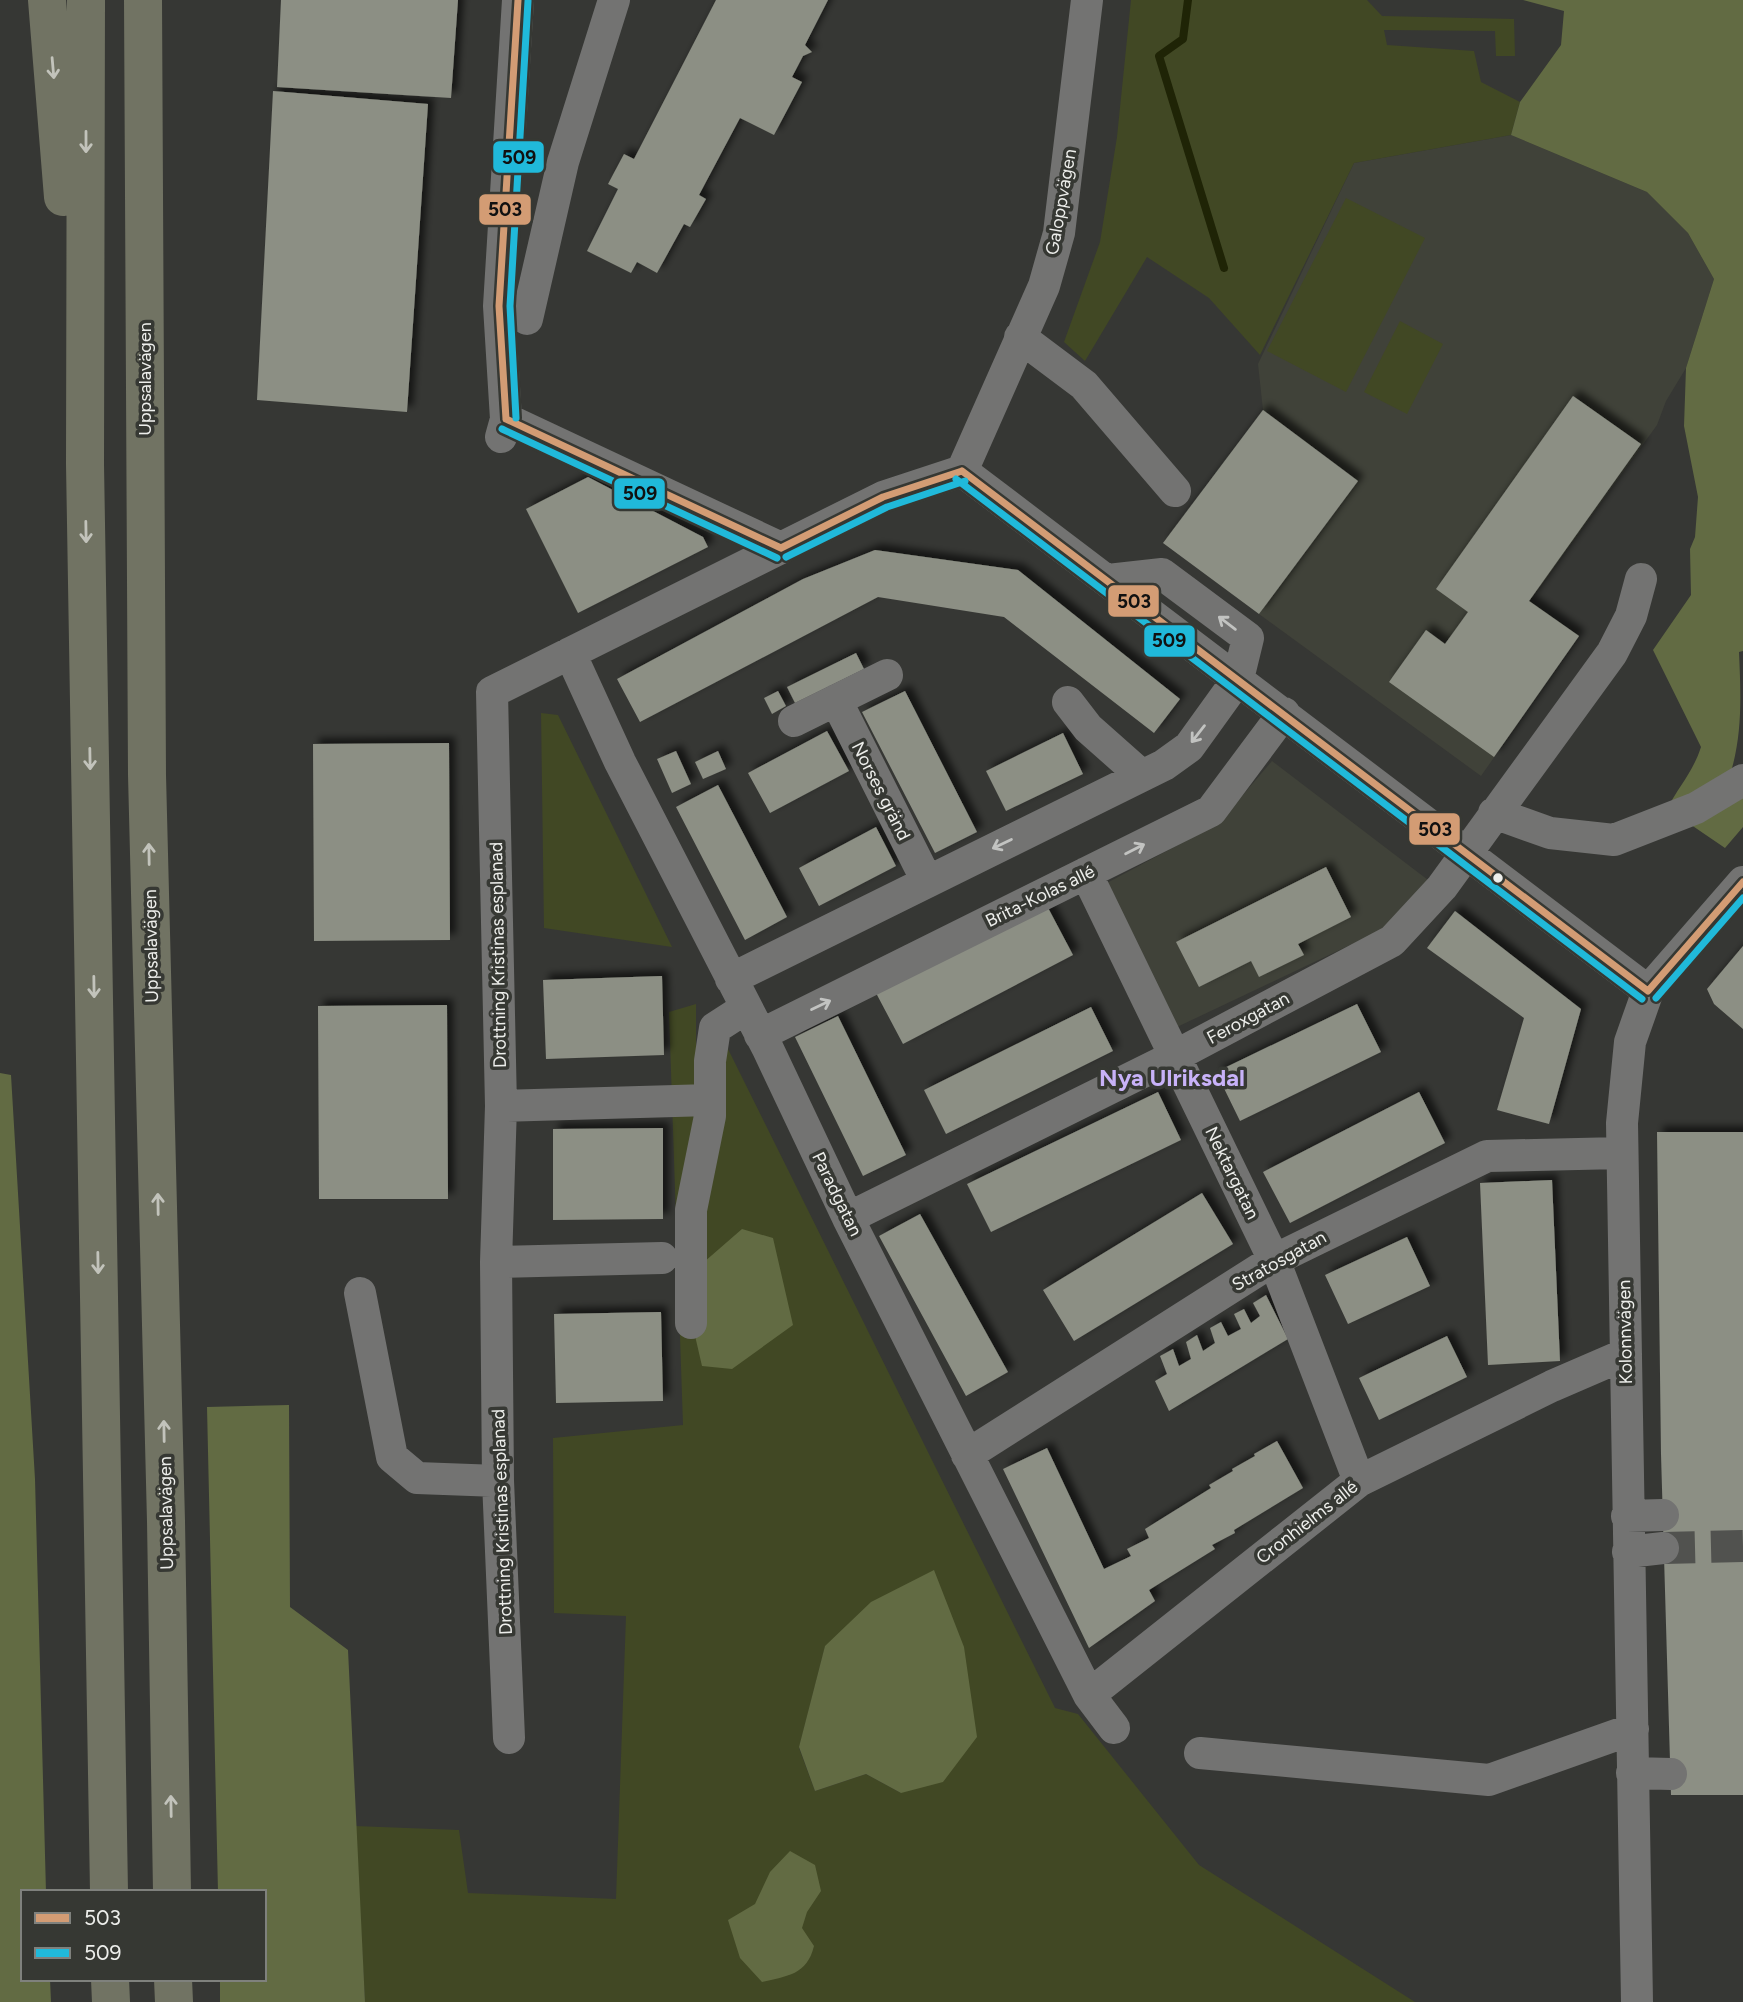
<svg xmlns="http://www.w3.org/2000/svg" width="1743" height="2002" viewBox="0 0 1743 2002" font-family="Figtree,sans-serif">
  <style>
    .built { fill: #404239 }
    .green { fill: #414824; fill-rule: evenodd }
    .forest { fill: #626b43 }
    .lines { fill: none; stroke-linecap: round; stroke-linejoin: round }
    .stream { stroke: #1f2406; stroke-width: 8 }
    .building { fill: #8c8f84; filter: url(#shadow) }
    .minor-tunnel { stroke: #51524f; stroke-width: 32; stroke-dasharray: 32 16; stroke-linecap: butt }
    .minor { stroke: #737372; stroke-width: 32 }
    .highway { stroke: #717363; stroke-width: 38 }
    .bus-1-casing { stroke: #363833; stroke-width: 12 }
    .bus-2-casing { stroke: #363833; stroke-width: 12 }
    .bus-1 { stroke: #d39c74; stroke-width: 7 }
    .bus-2 { stroke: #20b9da; stroke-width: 7 }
    .oneway { stroke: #c2c3bb }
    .oneway2 { stroke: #c2c3c1 }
    .bus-dot { fill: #edeeeb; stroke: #363833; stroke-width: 2.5 }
    .labels { text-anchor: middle; stroke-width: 7; stroke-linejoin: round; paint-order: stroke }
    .street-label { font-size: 18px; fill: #edeeeb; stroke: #363833 }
    .district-label { font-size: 24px; font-weight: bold; fill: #c8b2f8; stroke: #363833 }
    .line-badge { stroke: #363833; stroke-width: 2.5 }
    .pale-badge-label { font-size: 19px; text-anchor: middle; font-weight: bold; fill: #111 }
  </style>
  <defs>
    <filter id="shadow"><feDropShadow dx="6" dy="-6" stdDeviation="3.5" flood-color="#0009"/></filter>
  </defs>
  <rect width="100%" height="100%" fill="#363734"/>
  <path class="built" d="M1511,135l136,57 41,41 26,46 -28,89 -20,33 -9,24 -127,176 49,35 -98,140 -222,-162 99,-133 -95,-71 -5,-46 96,-201z
    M1272,761l156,119 -42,48 -209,99 -72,-143 114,-61z"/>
  <path class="green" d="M1131,0h236l15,16 132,3 1,37h-19l-1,-25 -111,-1 3,15 87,6 7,31 39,20 -9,33 -157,28 -94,192 -51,-57 -62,-41 -62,104 -21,-19 36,-100 17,-105z
    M1346,198l79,40 -79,154 -79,-41z
    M1400,321l43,23 -36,70 -43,-22z
    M541,713l17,2 114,232 -128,-19z
    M696,1004v110l24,-62 8,-3 327,659 23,6 121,151 216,137h-1050l-10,-176 104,4 9,63 148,6 10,-283 -72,-3 -1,-175 130,-13 -14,-413zM825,1647l76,146 -35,-19 -51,17 -16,-43z"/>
  <path class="forest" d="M1523,0h220v651l-4,1c2,46 4,88 -12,132l-60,25c12,-23 26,-37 34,-62l-48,-97 38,-55 -1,-46 5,-12 3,-40 -14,-71 2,-58 28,-89 -26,-46 -41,-41 -136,-57 9,-33 41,-57 3,-34z
    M1743,791v36l-18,21 -44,-30z
    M0,1073l11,2 24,404 11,413h-23v87h27l1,23h-51z
    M742,1229l31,9 20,87 -61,44 -30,-3 -9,-39 3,-58z
    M289,1405l1,202 58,43 17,352h-145v-23h44v-87h-46l-11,-485z
    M934,1570l30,77 13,90 -34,45 -42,11 -35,-19 -51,17 -16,-44 26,-101 46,-44z
    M790,1851l25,14 6,26 -14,21 -5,16 12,18c-7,29 -27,30 -52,36l-22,-24 -12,-38 27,-16 15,-32z"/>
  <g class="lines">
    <path class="stream" d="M1188,0l-5,39 -24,17 65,212"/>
  </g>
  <path class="building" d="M281,0h177l-7,98 -174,-11z
    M716,0h112l-23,45 7,7 -9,4 -11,21 10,5 -28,53 -34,-17 -41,77 7,4 -16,28 -6,-3 -27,49 -20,-11 -6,11 -44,-22 31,-62 -10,-5 16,-30 10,5z
    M273,91l155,13 -21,308 -150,-12z
    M1573,396l68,48 -112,157 50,35 -85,121 -105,-75 37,-52 19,14 23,-32 -32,-23z
    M1263,410l95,71 -99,133 -96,-71z
    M588,477l115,60 5,10 -130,66 -52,-104z
    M875,550l143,20 162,129 -26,34 -150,-116 -126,-20 -238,125 -23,-43 186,-100z
    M856,653l8,16 -69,34 -8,-16z
    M778,691l8,15 -14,8 -8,-16z
    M905,691l72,141 -42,21 -73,-141z
    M827,731l22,40 -79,42 -22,-40z
    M1063,733l20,41 -77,37 -20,-40z
    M449,743l1,197 -136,1 -1,-197z
    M676,751l15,33 -19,9 -15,-34z
    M718,751l8,18 -23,10 -8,-17z
    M718,785l69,132 -42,23 -69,-133z
    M876,827l20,39 -77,40 -20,-38z
    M1326,867l25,50 -53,27 6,11 -45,22 -8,-16 -52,26 -23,-45z
    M1046,904l27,51 -170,89 -27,-51z
    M1455,911l126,98 -32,115 -52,-14 27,-92 -97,-70z
    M1743,946v83l-29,-25 -7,-15z
    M662,976l2,79 -118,4 -3,-79z
    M1357,1004l24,48 -141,69 -24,-49z
    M447,1005l1,194h-129l-1,-193z
    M1091,1007l22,44 -167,83 -22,-44z
    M838,1016l68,139 -43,21 -68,-139z
    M1158,1092l23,48 -190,92 -24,-48z
    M1419,1092l26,51 -155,80 -27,-51z
    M663,1128v91l-110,1v-91z
    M1657,1132h86v663h-72l-10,-341z
    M1552,1180l8,181 -72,4 -8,-182z
    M1202,1193l31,51 -159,97 -31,-51z
    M920,1214l88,158 -42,24 -87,-160z
    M1407,1237l23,49 -82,38 -23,-49z
    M1266,1295l22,44 -119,72 -14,-30 12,-7 -7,-18 13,-7 6,17 12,-7 -5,-17 11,-7 6,16 12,-8 -5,-15 11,-6 7,14 13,-7 -7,-15 10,-5 7,14 9,-7 -7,-13z
    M661,1312l2,89 -107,2 -2,-89z
    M1447,1336l20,41 -88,43 -20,-42z
    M1277,1441l26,47 -69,42 1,3 -23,12 3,4 -66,41 6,11 -66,47 -86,-179 44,-21 57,121 27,-13 -4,-7 22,-11 -4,-9 66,-41 -2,-3 24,-14 -1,-2 23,-13 -1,-2z"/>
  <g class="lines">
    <path class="minor-tunnel" d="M1663,1548l80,-2"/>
    <path class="minor" d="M527,319l36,-157 51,-162
      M1020,337l64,48 91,106
      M506,419l275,129
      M501,437l5,-18 -7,-113 19,-306
      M962,471l686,520
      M962,471l82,-185 15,-53 28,-233
      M570,653l50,109 148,287 80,169 241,477 25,33
      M836,700l91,181
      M1068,702l20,26 53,47
      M794,721l93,-46
      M1494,813l56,20 64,7 82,-32 47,-28
      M1086,873l188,387 85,221
      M731,979l433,-214 25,-18 49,-68 10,-41 -86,-64 -54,6
      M760,1035l451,-224 73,-98
      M501,1106l209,-6
      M848,1218l327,-162 217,-115 50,-54 170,-234 19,-37 10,-37
      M496,1262l166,-4
      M360,1293l32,164 25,21 81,3
      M691,1323v-113l19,-94v-55l5,-33 31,-20
      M967,1455l307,-195 213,-104 134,-3
      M1627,1516l36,-1
      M1628,1552l35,-4
      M1089,1695l270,-214 193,-95 74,-32
      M509,1738l-11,-257 -2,-219 5,-156 -9,-414 391,-195 79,-26
      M1200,1753l289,27 144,-51
      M1632,1773l39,1
      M1637,2002l-15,-879 8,-81 18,-51 95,-109"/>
    <path class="highway" d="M47,0l16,197
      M86,0l-1,464 24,1428
      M143,0l4,775 19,746 6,371
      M110,1979l1,23
      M173,1979l1,23"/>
    <defs>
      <path id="bus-1" d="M506,419l-7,-113 19,-306
        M506,419l275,129
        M962,471l686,520
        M781,548l102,-51 79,-26
        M1648,991l95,-109"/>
      <path id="bus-2" d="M516,418l-6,-112 18,-305
        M502,429l275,129
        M956,479l686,520
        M786,557l101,-50 78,-26
        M1656,998l87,-100"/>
    </defs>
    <use href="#bus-1" class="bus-1-casing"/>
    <use href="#bus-2" class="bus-2-casing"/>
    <use href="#bus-1" class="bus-1"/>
    <use href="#bus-2" class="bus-2"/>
  </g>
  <defs><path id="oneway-shaft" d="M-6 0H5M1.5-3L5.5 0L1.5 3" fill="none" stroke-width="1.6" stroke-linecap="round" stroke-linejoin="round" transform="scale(1.75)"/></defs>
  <g class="oneway">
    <use href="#oneway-shaft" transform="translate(53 68) rotate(85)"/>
    <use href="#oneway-shaft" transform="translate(86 142) rotate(90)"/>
    <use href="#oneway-shaft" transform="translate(86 532) rotate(89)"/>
    <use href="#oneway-shaft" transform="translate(90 759) rotate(89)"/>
    <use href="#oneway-shaft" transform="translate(149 854) rotate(-91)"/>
    <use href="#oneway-shaft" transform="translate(94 987) rotate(89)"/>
    <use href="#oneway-shaft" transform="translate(158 1204) rotate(-91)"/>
    <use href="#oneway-shaft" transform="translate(98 1263) rotate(89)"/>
    <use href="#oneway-shaft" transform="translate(164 1431) rotate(-91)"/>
    <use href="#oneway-shaft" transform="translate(171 1806) rotate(-91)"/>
  </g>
  <g class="oneway2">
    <use href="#oneway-shaft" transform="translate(1227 623) rotate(-143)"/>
    <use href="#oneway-shaft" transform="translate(1198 734) rotate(128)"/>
    <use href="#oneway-shaft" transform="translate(1002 844) rotate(154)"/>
    <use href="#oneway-shaft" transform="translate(1135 849) rotate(-27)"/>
    <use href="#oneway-shaft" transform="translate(821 1005) rotate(-26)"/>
  </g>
  <circle class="bus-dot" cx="1498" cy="878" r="6"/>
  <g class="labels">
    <g class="street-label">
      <text transform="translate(1061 202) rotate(-80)" y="6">Galoppvägen</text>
      <text transform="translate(145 379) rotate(-90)" y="6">Uppsalavägen</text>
      <text transform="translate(881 791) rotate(63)" y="6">Norses gränd</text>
      <text transform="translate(1040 896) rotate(-26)" y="6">Brita-Kolas allé</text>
      <text transform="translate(151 946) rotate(-91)" y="6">Uppsalavägen</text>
      <text transform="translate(498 955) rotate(-91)" y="6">Drottning Kristinas esplanad</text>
      <text transform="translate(1248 1018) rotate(-28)" y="6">Feroxgatan</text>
      <text transform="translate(1232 1173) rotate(64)" y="6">Nektargatan</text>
      <text transform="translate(837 1194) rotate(64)" y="6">Paradgatan</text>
      <text transform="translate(1279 1261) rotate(-29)" y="6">Stratosgatan</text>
      <text transform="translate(1625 1332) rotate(-91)" y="6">Kolonnvägen</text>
      <text transform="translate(166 1513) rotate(-91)" y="6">Uppsalavägen</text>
      <text transform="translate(502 1522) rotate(-92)" y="6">Drottning Kristinas esplanad</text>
      <text transform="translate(1307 1522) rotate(-38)" y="6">Cronhielms allé</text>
    </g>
    <g class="district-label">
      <text x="1172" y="1086">Nya Ulriksdal</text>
    </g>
  </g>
  <g class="line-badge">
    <rect x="492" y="140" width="53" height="34" rx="7" fill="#20b9da"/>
    <rect x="478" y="193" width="54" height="33" rx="7" fill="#d39c74"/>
    <rect x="613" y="477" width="53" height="33" rx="7" fill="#20b9da"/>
    <rect x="1107" y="584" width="53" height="34" rx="7" fill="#d39c74"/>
    <rect x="1143" y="624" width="53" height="34" rx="7" fill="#20b9da"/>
    <rect x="1408" y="812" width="53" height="34" rx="7" fill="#d39c74"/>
  </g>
  <g class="pale-badge-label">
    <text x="519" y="164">509</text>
    <text x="505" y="216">503</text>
    <text x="640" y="500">509</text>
    <text x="1134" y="608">503</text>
    <text x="1169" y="647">509</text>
    <text x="1435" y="836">503</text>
  </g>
  <rect x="21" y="1890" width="245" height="91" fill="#363833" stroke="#7f817d" stroke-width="2"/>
  <rect x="35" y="1913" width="35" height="10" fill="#d39c74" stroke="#7f817d" stroke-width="2"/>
  <text x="84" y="1925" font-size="21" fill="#edeeeb">503</text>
  <rect x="35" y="1948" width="35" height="10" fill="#20b9da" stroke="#7f817d" stroke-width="2"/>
  <text x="84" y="1960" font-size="21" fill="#edeeeb">509</text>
</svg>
